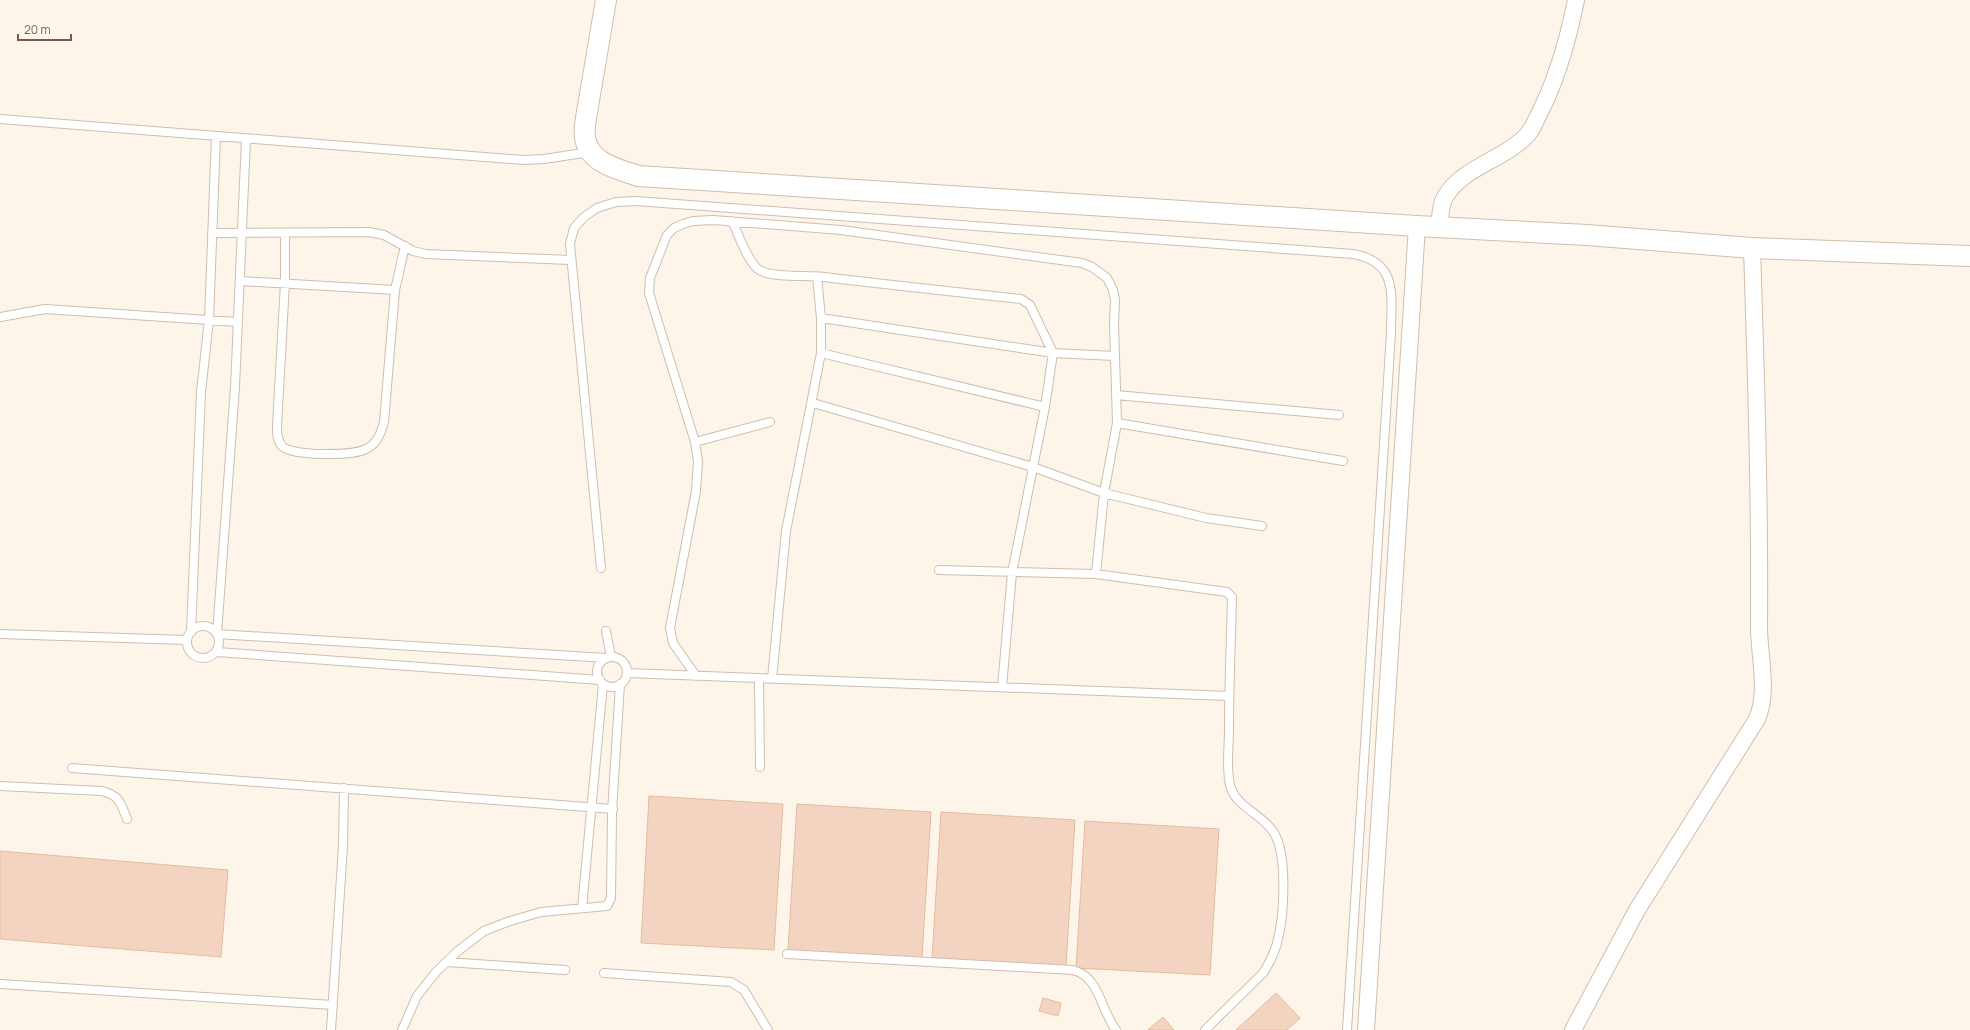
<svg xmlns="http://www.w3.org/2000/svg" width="1970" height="1030" viewBox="0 0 1970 1030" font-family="Manrope,sans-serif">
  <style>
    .building { fill: #f3d4c1; stroke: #e6baa1 }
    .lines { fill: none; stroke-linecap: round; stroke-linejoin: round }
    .service-casing { stroke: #d0bdae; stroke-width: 10 }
    .minor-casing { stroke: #d0bdae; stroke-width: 18 }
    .tertiary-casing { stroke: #d0bdae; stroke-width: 22 }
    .service { stroke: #fff; stroke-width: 8 }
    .minor { stroke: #fff; stroke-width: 16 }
    .tertiary { stroke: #fff; stroke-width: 20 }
  </style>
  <rect width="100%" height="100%" fill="#fdf5ea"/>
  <path class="building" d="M649,796l134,8 -9,146 -133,-7z
    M797,804l134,8 -9,146 -134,-8z
    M941,812l134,8 -9,146 -134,-7z
    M1085,821l134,8 -9,146 -134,-7z
    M0,851l228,19 -7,87 -221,-18z
    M1276,993l24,25 -13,12h-51z
    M1043,998l18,5 -3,13 -19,-5z
    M1163,1017l11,13h-26z"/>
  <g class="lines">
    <defs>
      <path id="service" d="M0,119l524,41 20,-1 46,-7
        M246,139l-11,248 -18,247 390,24
        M732,221c6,12 17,45 29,50 17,7 45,4 63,6 66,8 132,15 197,22l9,6 23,48 -8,54 -33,166 -10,114
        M212,233l157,-1 15,3 29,16 13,3 145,6
        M285,233v50l-8,143c0,7 0,16 6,21 11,9 70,9 83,2 11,-5 15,-16 18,-27l11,-132 10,-44
        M240,281l155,9
        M0,317l45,-8 193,13
        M821,318l232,35 61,3
        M821,353l224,54
        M1116,395l223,20
        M813,403l220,64 71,26 102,25 56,8
        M1117,423l226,38
        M695,442l75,-20
        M601,568l-31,-324 4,-16 10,-11 13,-9 19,-6 20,-1 717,53c46,8 38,42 38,79l-44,697
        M939,570l157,4 131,18 5,5c-1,44 -3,89 -3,133 0,18 -3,38 1,55 5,22 33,29 44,48 14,23 10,85 3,110 -3,11 -8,21 -14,30l-58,57
        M187 642a16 16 0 1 1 32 0a16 16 0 1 1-32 0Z
        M606,631l5,26
        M191,632l10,-240 8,-72 7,-184
        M0,634l187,6
        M217,652l383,28
        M597 672a15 15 0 1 1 30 0a15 15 0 1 1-30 0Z
        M627,673l602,23
        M696,676l-23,-33 -3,-15 26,-137 2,-30 -3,-19 -46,-149 1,-15 17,-43 7,-7 9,-4 10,-3 20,-1 128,10 241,33 10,4 15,11 6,12 2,10 -1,24 3,99 -13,70 -8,81
        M759,679l1,88
        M772,679l14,-148 35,-178v-35l-4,-41
        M72,768l541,41
        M0,786l102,5c18,5 18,11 25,28
        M582,908l21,-224
        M787,954l286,16c27,7 27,39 43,60
        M447,962l118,8
        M604,973l127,9 13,8 24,40
        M0,984l333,21
        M331,1030l12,-184 1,-58
        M402,1030l15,-34 19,-24 22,-21 26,-20 26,-10 31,-9 66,-6 4,-8 1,-86 8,-128"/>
      <path id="minor" d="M1440,227c0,-10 0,-21 5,-30 17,-30 59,-37 82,-62 5,-5 8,-13 11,-19 19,-36 30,-76 38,-116
        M1366,1030l51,-804
        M1573,1030l64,-120 120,-191c12,-28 2,-62 2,-93 1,-126 -3,-252 -7,-378"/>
      <path id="tertiary" d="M606,0l-20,118c-1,6 -2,13 -1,19 3,26 33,32 53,39l779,50 170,9 165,13 218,8"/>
    </defs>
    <use href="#service" class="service-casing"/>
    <use href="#minor" class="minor-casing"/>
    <use href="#tertiary" class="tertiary-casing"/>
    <use href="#service" class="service"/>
    <use href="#minor" class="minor"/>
    <use href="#tertiary" class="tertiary"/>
  </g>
  <path d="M18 34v6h53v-6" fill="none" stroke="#795b4c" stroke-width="2"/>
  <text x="24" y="34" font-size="12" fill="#795b4c" stroke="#fff9f0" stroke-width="3" paint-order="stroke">20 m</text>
</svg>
